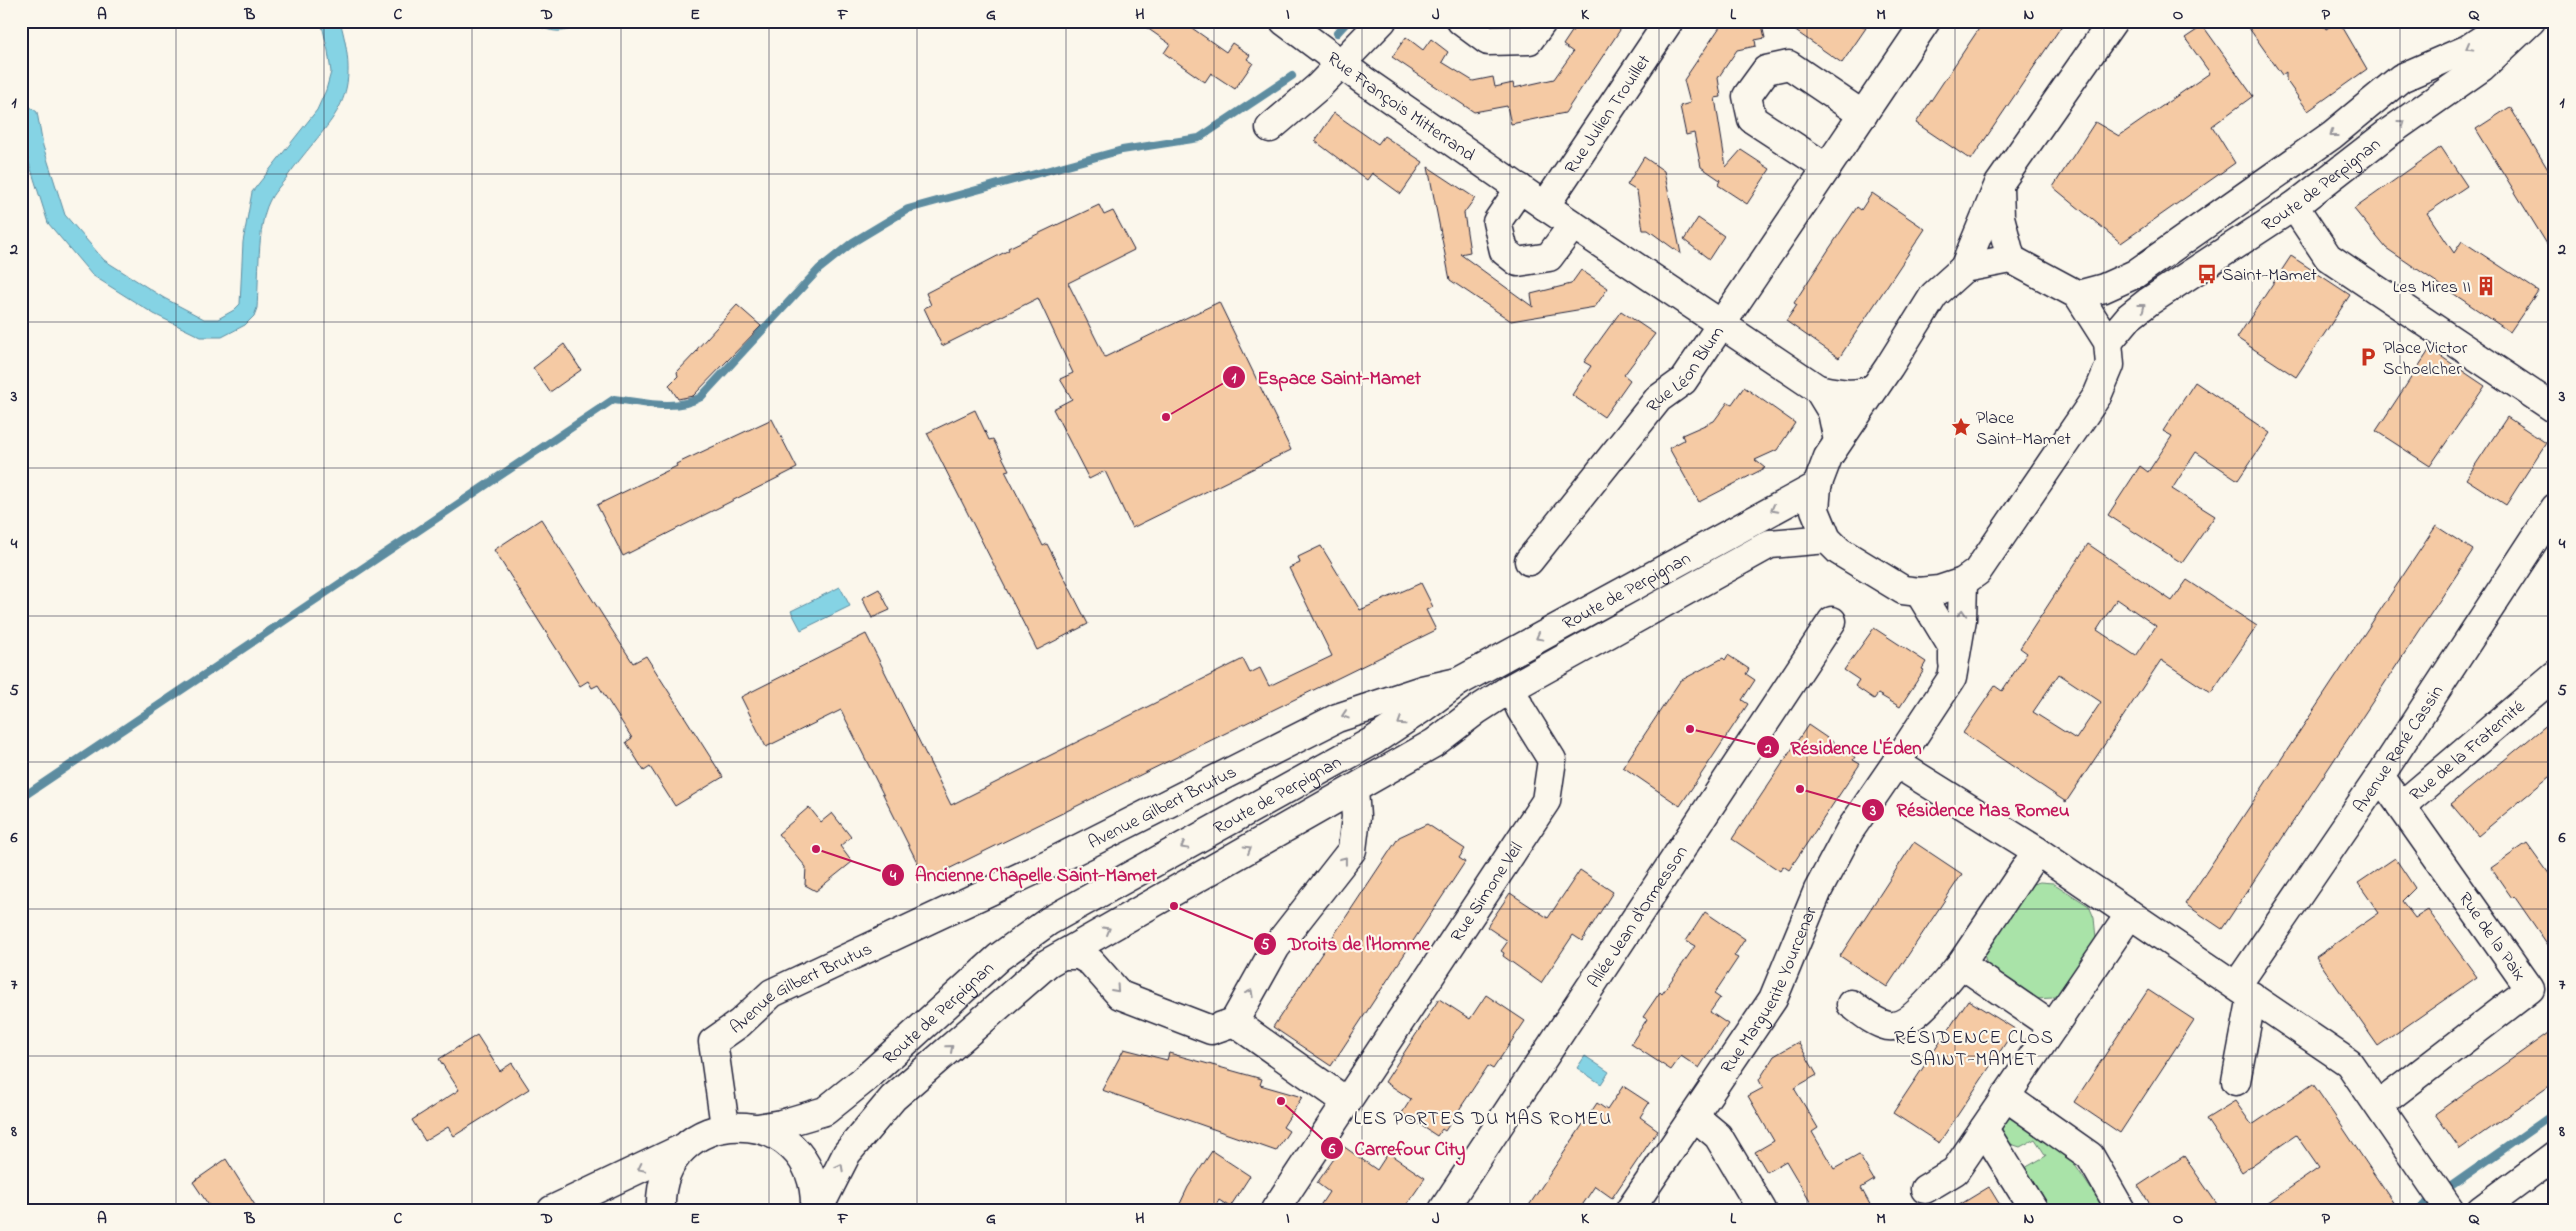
<svg xmlns="http://www.w3.org/2000/svg" width="2576" height="1231" viewBox="0 0 2576 1231" font-family="'Indie Flower',sans-serif">
  <style>
    .green { fill: #a9e3a8; stroke: #668272 }
    .water { fill: #85d3e4; stroke: #5d8ca0 }
    .lines { fill: none; stroke-linecap: round; stroke-linejoin: round }
    .stream { stroke: #5d8ca0; stroke-width: 8 }
    .building { fill: #f5caa4; stroke: #22223b; fill-rule: evenodd }
    .minor-casing { stroke: #22223b; stroke-width: 31 }
    .major-casing { stroke: #22223b; stroke-width: 31 }
    .minor { stroke: #fbf7ec; stroke-width: 28 }
    .major { stroke: #fbf7ec; stroke-width: 28 }
    .oneway { stroke: #99979c }
    .grid { fill: none; stroke: #22223b; stroke-width: 1; stroke-opacity: 0.55 }
    .labels { text-anchor: middle; stroke-width: 4.5; stroke-linejoin: round; paint-order: stroke }
    .street-label { font-size: 18px; fill: #22223b; stroke: #fbf7ec }
    .poi-label { font-size: 18px; fill: #22223b; stroke: #fbf7ec; text-anchor: start }
    .neighbourhood-label { font-size: 19px; letter-spacing: 1px; fill: #22223b; stroke: #fbf7ec }
    .leader { fill: none; stroke: #c2185b; stroke-width: 2 }
    .callout-dot { fill: #c2185b; stroke: #fbf7ec; stroke-width: 2 }
    .mark-label { font-size: 15px; text-anchor: middle; font-weight: bold; fill: #fff }
    .callout-label { font-size: 19px; text-anchor: middle; font-weight: bold; fill: #c2185b; stroke: #fbf7ec; stroke-width: 4.5; stroke-linejoin: round; paint-order: stroke }
    .neatline { fill: none; stroke: #22223b; stroke-width: 2 }
    .grid-label { font-size: 16px; text-anchor: middle; font-weight: bold; fill: #22223b }
  </style>
  <rect width="100%" height="100%" fill="#fbf7ec"/>
  <filter id="ink" filterUnits="userSpaceOnUse"><feTurbulence type="fractalNoise" baseFrequency=".02" numOctaves="2"/><feDisplacementMap in="SourceGraphic" scale="10" xChannelSelector="R" yChannelSelector="G"/><feConvolveMatrix kernelMatrix="1 2 1 2 8 2 1 2 1" color-interpolation-filters="sRGB"/></filter>
  <g filter="url(#ink)">
    <path class="green" d="M2040,882l13,1 36,23 5,12 2,20 -36,55 -8,5 -16,1 -47,-29 -4,-11v-16l44,-58z
      M2008,1117l59,36 38,57h-57l-25,-41 23,-13 -11,-17 -15,8 -12,-4 -8,-18z"/>
    <path class="water" d="M321,21h19c24,85 -9,94 -53,156 -6,8 -14,16 -18,25 -12,24 -10,78 -12,106l-3,8 -9,9 -23,12h-21l-47,-23 -62,-39 -44,-52 -23,-73 -4,-21v-29l16,12 6,34 22,69 39,45 60,38 40,21h14l16,-9 6,-6 3,-62 9,-50 65,-82 9,-20 5,-18 -3,-21z
      M528,21h60c-25,14 -35,13 -60,0z
      M840,587l10,19 -49,24 -10,-19z
      M1585,1056l24,16 -8,12 -24,-16z"/>
    <g class="lines">
      <path class="stream" d="M1337,33l11,-12
        M21,798l593,-399c28,3 61,13 87,-2l118,-128 34,-27 55,-33 214,-59 77,-12 93,-62
        M2417,1210l138,-97"/>
    </g>
    <path class="building" d="M1137,21h45l44,31 6,-9 18,12 -3,4 6,4 -18,26 -24,-16 -6,9 -41,-29 6,-9z
      M1579,21h47l-61,92 -25,5 -29,6 -4,-18 -33,6 -82,-55 14,-20 17,13 8,-11 17,13 -6,10 31,19 20,-4 2,10 18,-4 1,5 40,-9 19,-27 -10,-7z
      M1724,21h37l4,17 -10,2 1,6 -19,4 -19,28 3,19 -6,1 11,69 15,-17 29,19 -23,35 -29,-19 2,-5 -19,-13 -7,-34 -8,2 -6,-29 10,-3 -6,-23z
      M1781,21h74l11,7 -24,35z
      M1984,21h81l-94,139 -55,-37z
      M2244,21h77l5,8 13,-8 28,48 -59,42 -22,-31v-8l-4,3z
      M2203,26l50,70 -41,30 23,37 -114,80 -68,-56 42,-65 24,14 91,-63 -25,-35z
      M2510,107l45,74v76l-79,-128z
      M1334,113l44,31 6,-8 39,26 -22,32 -29,-21 -5,7 -52,-39z
      M2441,147l26,39 -40,27 27,40 8,-12 76,50 -28,41 -124,-84 -32,-39z
      M1644,157l20,14 17,83 -33,-24h-5l-6,-39 -10,-6z
      M1428,167l47,31 -11,15 6,39 -10,2 73,53 -2,-13 40,-10 10,-14 27,18 -13,19 -84,14 -61,-41z
      M1872,193l53,36 -86,129 -53,-37 11,-16 -3,-2 35,-54 28,-42 4,3z
      M1099,205l5,10 9,-4 21,39 -66,33 37,74 114,-55 72,148 -159,78 -27,-57 -16,8 -36,-70 19,-10 -12,-20 13,-6 -35,-75 -96,48 -18,-38 7,-3 -5,-12 83,-43 -1,-2z
      M1698,218l26,18 -15,23 -25,-19z
      M2291,256l59,39 -54,82 -59,-39z
      M737,305l24,21 -68,70 -15,3 -9,-14 9,-9 -1,-4 20,-21v-2z
      M1621,311l34,23 -31,41 6,5 -26,37 -32,-22 19,-29 -7,-4z
      M564,344l17,26 -31,22 -17,-24z
      M2430,349l55,37 -55,80 -54,-35z
      M2195,382l75,51 -32,47 -42,-28 -24,37 43,27 -33,47 -74,-48 32,-49 8,6 24,-36 -9,-5z
      M1744,387l51,36 -18,27 -22,10 10,8 -66,34 -30,-54 15,-8 -2,-5 32,-14 14,-19 4,2z
      M975,410l14,30 4,-1 16,31 -4,1 22,43 16,32 4,-2 41,80 -51,26 -110,-217z
      M2507,417l39,26 -40,62 -40,-26z
      M772,419l25,49 -174,88 -26,-51 80,-39 -1,-2z
      M541,519l92,144 13,-7 77,121 -48,29 -25,-39 -6,4 -18,-29 6,-4 -34,-53 -6,3 -4,-7 -8,5 -86,-136z
      M2436,526l37,24 -251,379 -37,-25z
      M2088,544l84,57 15,-21 70,46 -46,67 -50,-33 -95,142 -103,-69 32,-47 7,5 25,-38 -7,-5zM2117,599l39,27 -20,30 -39,-26zM2059,674l42,28 -25,37 -43,-27z
      M1321,546l39,64 61,-27 12,24 -7,3 10,20 -510,250 -85,-170 -75,37 -25,-50 125,-63 85,171 292,-146 7,14 10,-5 9,18 63,-30 -43,-88 11,-5 -2,-6z
      M879,589l11,21 -18,8 -10,-20z
      M1874,628l52,34 -4,7 2,1 -24,37 -22,-13 -4,5 -19,-13 4,-6 -15,-10z
      M1728,655l21,14 -3,5 9,6 -13,20 6,4 -68,102 -57,-39 57,-86 43,-23 2,2z
      M2555,718v54l-77,64 -27,-32z
      M1808,725l47,32 -2,3 7,4 -71,106 -6,-4 -3,5 -48,-32z
      M809,807l12,15 11,-9 19,24 -11,9 12,16 -36,29 -11,-6 1,-18 -28,-33z
      M1427,824l38,25 -6,9 6,4 -134,204 -58,-39 126,-190z
      M1914,842l48,32 -75,113 -47,-31z
      M2527,843l28,39v73l-41,-59 -2,2 -21,-30z
      M2395,858l20,30 -13,13 13,17 13,-8 49,67 -99,69 -62,-89 63,-44 -21,-30z
      M1580,870l33,22 -31,49 -9,-6 -32,48 -38,-27 1,-3 -3,-2 7,-10 -21,-14 23,-34 38,25z
      M1705,912l40,27 -11,17 4,2 -24,36 6,4 -10,14 18,12 -29,44 -18,-12 -10,14 -40,-26 16,-25 -4,-2 17,-25 2,2 33,-48 -9,-5z
      M2148,990l46,30 -74,113 -46,-31z
      M1486,995l39,26 -32,48 -5,-3 -43,65 -3,-2 -5,7 -35,-23 9,-14 -26,-17 54,-83 31,20z
      M1968,1000l47,29 -76,114 -46,-30z
      M2555,1028v54l-95,67 -25,-35z
      M477,1035l23,36 12,-8 17,26 -75,47 -6,-9 -23,14 -13,-21 47,-30 -20,-31z
      M1798,1042l19,33 -23,13 24,40 -6,4 22,37 25,-14 15,25 -13,8 12,22h-58l-29,-49 -19,11 -12,-20 19,-11 -26,-45 15,-8 -4,-8 15,-24z
      M1124,1049l43,11 2,-7 93,26 -2,6 42,12 -19,30 6,4 -13,20 -174,-61z
      M2313,1084l20,29 65,97h-140l61,-42 -23,-33 -54,37 -36,-53 29,-18 17,24z
      M1623,1086l26,17 -9,14 18,13 -46,68 -17,-12 -16,24h-53l71,-107 10,7z
      M1343,1146l34,24 11,-17 37,25 -22,32h-86l12,-18 -12,-9z
      M1212,1151l38,25 -20,31 -11,-7 -6,10h-36l11,-23z
      M2184,1156l37,54h-67l-16,-24z
      M226,1159l32,51h-46l-19,-28z
      M1989,1187l14,23h-52z"/>
    <g class="lines">
      <defs>
        <g id="minor">
          <path id="s1" d="M1284,21l79,59 182,126 273,183 14,23 6,29"/>
          <path d="M1461,21l27,20 41,-1 14,-19"/>
          <path d="M1270,128l48,-41 64,-66"/>
          <path d="M1827,168l-75,-49 -5,-23 19,-26 23,-5 74,50"/>
          <path d="M1520,188l-23,34 7,29 14,11 31,-5 24,-32"/>
          <path d="M1999,188l1,29 11,42"/>
          <path id="s2" d="M1545,206l124,-185"/>
          <path d="M2294,206l34,51 227,152"/>
          <path d="M1964,268l35,-84 114,-163"/>
          <path d="M1818,389c19,4 40,9 57,-2"/>
          <path id="s3" d="M1529,561l129,-162 25,-18 243,-360"/>
          <path d="M1963,582l-1,37 -10,59 -56,85 141,88 312,212 101,147"/>
          <path d="M1919,592l34,56v14"/>
          <path id="s4" d="M2401,806l154,-131"/>
          <path d="M2037,851l-76,113 92,63 77,-113"/>
          <path d="M1064,955h15l12,7 29,33 91,35 23,-8 42,-75 76,-97 4,-33 -2,-27"/>
          <path id="s5" d="M2237,985l143,-209 175,-268"/>
          <path d="M1851,1004c11,8 23,19 37,22 23,4 59,-46 73,-62"/>
          <path d="M1234,1022l113,80"/>
          <path d="M2236,1081l16,-85"/>
          <path d="M2005,1096l85,60 31,54"/>
          <path d="M2379,1105l151,-116 -150,-213"/>
          <path d="M1694,1116l24,20 44,74"/>
          <path id="s6" d="M725,1126l-12,-84 27,-19 32,-30 278,-130 287,-145 85,-28 36,-8"/>
          <path d="M1984,1129l50,81"/>
          <path d="M1925,1189l30,-18 98,-144"/>
          <path id="s7" d="M1275,1210l271,-409 6,-41 -31,-50 -10,-22"/>
          <path id="s8" d="M1443,1210l389,-589"/>
          <path id="s9" d="M1630,1210l143,-211 45,-109 32,-60 46,-67"/>
          <path d="M2481,1210l74,-55"/>
        </g>
        <g id="major">
          <path d="M2011,259l67,36 30,47 2,23 -13,31 -120,176 -14,10 -24,8 -20,2 -16,-2 -64,-39 -12,-12 -12,-29 2,-24 11,-29 61,-90 45,-72 30,-27z"/>
          <path d="M2078,295l26,-7 31,-14 197,-139 69,-57 67,-29 42,-28"/>
          <path id="s10" d="M2108,342l21,-25 19,-15 146,-96 94,-73 94,-66 49,-46"/>
          <path id="s11" d="M758,1128l23,-4 44,-13 41,-33 133,-121 50,-36 324,-180 51,-34 34,-25 359,-196"/>
          <path d="M552,1210l131,-62"/>
          <path d="M661,1210c-5,-109 158,-113 154,0"/>
          <path d="M818,1210l29,-57 46,-55 155,-135 386,-220 43,-33 34,-22 259,-144 57,-5"/>
        </g>
      </defs>
      <use href="#minor" class="minor-casing"/>
      <use href="#major" class="major-casing"/>
      <use href="#minor" class="minor"/>
      <use href="#major" class="major"/>
    </g>
    <defs><path id="oneway-chevron" d="M-2-3.5L2.5 0L-2 3.5" fill="none" stroke-width="1.6" stroke-linecap="round" stroke-linejoin="round" transform="scale(1.25)"/></defs>
    <g class="oneway">
      <use href="#oneway-chevron" transform="translate(2469 47) rotate(151)"/>
      <use href="#oneway-chevron" transform="translate(2402 123) rotate(-36)"/>
      <use href="#oneway-chevron" transform="translate(2333 134) rotate(142)"/>
      <use href="#oneway-chevron" transform="translate(2142 307) rotate(-38)"/>
      <use href="#oneway-chevron" transform="translate(1774 509) rotate(152)"/>
      <use href="#oneway-chevron" transform="translate(1962 613) rotate(-87)"/>
      <use href="#oneway-chevron" transform="translate(1539 637) rotate(151)"/>
      <use href="#oneway-chevron" transform="translate(1345 715) rotate(162)"/>
      <use href="#oneway-chevron" transform="translate(1401 722) rotate(147)"/>
      <use href="#oneway-chevron" transform="translate(1184 846) rotate(151)"/>
      <use href="#oneway-chevron" transform="translate(1248 849) rotate(-30)"/>
      <use href="#oneway-chevron" transform="translate(1344 860) rotate(-52)"/>
      <use href="#oneway-chevron" transform="translate(1107 930) rotate(-30)"/>
      <use href="#oneway-chevron" transform="translate(1116 989) rotate(48)"/>
      <use href="#oneway-chevron" transform="translate(1250 993) rotate(-61)"/>
      <use href="#oneway-chevron" transform="translate(950 1048) rotate(-41)"/>
      <use href="#oneway-chevron" transform="translate(840 1167) rotate(-62)"/>
      <use href="#oneway-chevron" transform="translate(641 1168) rotate(154)"/>
    </g>
  </g>
  <path class="grid" d="M176,21v1189M324,21v1189M472,21v1189M621,21v1189M769,21v1189M917,21v1189M1066,21v1189M1214,21v1189M1362,21v1189M1510,21v1189M1659,21v1189M1807,21v1189M1955,21v1189M2104,21v1189M2252,21v1189M2400,21v1189M21,174h2534M21,322h2534M21,468h2534M21,616h2534M21,762h2534M21,909h2534M21,1056h2534"/>
  <defs>
    <symbol id="bus-bare" viewBox="-9 -9 18 18"><path d="M-5-6H5V4H4V6H2V4H-2V6H-4V4H-5ZM-3.5-4V0h7V-4ZM-3.5 1.2v1.5H-2V1.2ZM2 1.2v1.5H3.5V1.2Z" fill="#c8321e" stroke="#fbf7ec" stroke-width="2.5" paint-order="stroke"/></symbol>
    <symbol id="building-bare" viewBox="-9 -9 18 18"><path d="M-4-6H4V6H1V3H-1V6H-4ZM-2.5-4.3h1.7v1.8h-1.7ZM.8-4.3h1.7v1.8H.8ZM-2.5-1h1.7V.8h-1.7ZM.8-1h1.7V.8H.8Z" fill="#c8321e" stroke="#fbf7ec" stroke-width="2.5" paint-order="stroke"/></symbol>
    <symbol id="parking-bare" viewBox="-9 -9 18 18"><path d="M-3.5-5.5H1a3.5 3.5 0 0 1 0 7H-1V5.5H-3.5ZM-1-3.4V-.6H.8a1.4 1.4 0 0 0 0-2.8Z" fill="#c8321e" stroke="#fbf7ec" stroke-width="2.5" paint-order="stroke"/></symbol>
    <symbol id="sight-bare" viewBox="-9 -9 18 18"><path d="M0-6L1.8-2.2L6-1.7L2.9 1.2L3.7 5.4L0 3.3L-3.7 5.4L-2.9 1.2L-6-1.7L-1.8-2.2Z" fill="#c8321e" stroke="#fbf7ec" stroke-width="2.5" paint-order="stroke"/></symbol>
  </defs>
  <g fill-rule="evenodd">
    <use href="#bus-bare" x="2193" y="260" width="28" height="28"/>
    <use href="#building-bare" x="2472" y="272" width="28" height="28"/>
    <use href="#parking-bare" x="2354" y="343" width="28" height="28"/>
    <use href="#sight-bare" x="1947" y="413" width="28" height="28"/>
  </g>
  <g class="labels">
    <g class="street-label">
      <text dy="6" stroke="none"><textPath href="#s1" startOffset="145">Rue François Mitterrand</textPath></text>
      <text dy="6" stroke="none"><textPath href="#s2" startOffset="111">Rue Julien Trouillet</textPath></text>
      <text dy="6" stroke="none"><textPath href="#s10" startOffset="266">Route de Perpignan</textPath></text>
      <text dy="6" stroke="none"><textPath href="#s3" startOffset="248">Rue Léon Blum</textPath></text>
      <text dy="6" stroke="none"><textPath href="#s11" startOffset="1029">Route de Perpignan</textPath></text>
      <text dy="6" stroke="none"><textPath href="#s5" startOffset="286">Avenue René Cassin</textPath></text>
      <text dy="6" stroke="none"><textPath href="#s4" startOffset="86">Rue de la Fraternité</textPath></text>
      <text dy="6" stroke="none"><textPath href="#s11" startOffset="624">Route de Perpignan</textPath></text>
      <text dy="6" stroke="none"><textPath href="#s6" startOffset="594">Avenue Gilbert Brutus</textPath></text>
      <text dy="6" stroke="none"><textPath href="#s7" startOffset="382">Rue Simone Veil</textPath></text>
      <text dy="6" stroke="none"><textPath href="#s8" startOffset="352">Allée Jean d'Ormesson</textPath></text>
      <text transform="translate(2493 936) rotate(55)" y="6">Rue de la Paix</text>
      <text dy="6" stroke="none"><textPath href="#s6" startOffset="189">Avenue Gilbert Brutus</textPath></text>
      <text dy="6" stroke="none"><textPath href="#s9" startOffset="261">Rue Marguerite Yourcenar</textPath></text>
      <text dy="6" stroke="none"><textPath href="#s11" startOffset="219">Route de Perpignan</textPath></text>
    </g>
    <g class="poi-label">
      <text x="2222" y="280">Saint-Mamet</text>
      <text x="2471" y="292" text-anchor="end">Les Mires II</text>
      <text x="2383" y="353">Place Victor<tspan x="2383" dy="21">Schoelcher</tspan></text>
      <text x="1976" y="423">Place<tspan x="1976" dy="21">Saint-Mamet</tspan></text>
    </g>
    <g class="neighbourhood-label">
      <text x="1974" y="1043">RÉSIDENCE CLOS<tspan x="1974" dy="22">SAINT-MAMET</tspan></text>
      <text x="1483" y="1124">LES PORTES DU MAS ROMEU</text>
    </g>
  </g>
  <path class="leader" d="M1166 417L1234 377M1690 729L1768 747M1800 789L1873 810M816 849L893 875M1174 906L1265 944M1281 1101L1332 1148"/>
  <g class="callout-dot">
    <circle cx="1166" cy="417" r="5"/>
    <circle cx="1690" cy="729" r="5"/>
    <circle cx="1800" cy="789" r="5"/>
    <circle cx="816" cy="849" r="5"/>
    <circle cx="1174" cy="906" r="5"/>
    <circle cx="1281" cy="1101" r="5"/>
    <circle cx="1234" cy="377" r="12"/>
    <circle cx="1768" cy="747" r="12"/>
    <circle cx="1873" cy="810" r="12"/>
    <circle cx="893" cy="875" r="12"/>
    <circle cx="1265" cy="944" r="12"/>
    <circle cx="1332" cy="1148" r="12"/>
  </g>
  <g class="mark-label">
    <text x="1234" y="382">1</text>
    <text x="1768" y="753">2</text>
    <text x="1873" y="815">3</text>
    <text x="893" y="880">4</text>
    <text x="1265" y="949">5</text>
    <text x="1332" y="1153">6</text>
  </g>
  <g class="callout-label">
    <text x="1339" y="384">Espace Saint-Mamet</text>
    <text x="1856" y="754">Résidence L'Éden</text>
    <text x="1983" y="816">Résidence Mas Romeu</text>
    <text x="1036" y="881">Ancienne Chapelle Saint-Mamet</text>
    <text x="1359" y="950">Droits de l'Homme</text>
    <text x="1410" y="1155">Carrefour City</text>
  </g>
  <rect width="2576" height="1231" fill="none" stroke="#fbf7ec" stroke-width="55"/>
  <rect x="28" y="28" width="2520" height="1176" class="neatline"/>
  <g class="grid-label">
    <text x="102" y="19">A</text>
    <text x="250" y="19">B</text>
    <text x="398" y="19">C</text>
    <text x="547" y="19">D</text>
    <text x="695" y="19">E</text>
    <text x="843" y="19">F</text>
    <text x="991" y="19">G</text>
    <text x="1140" y="19">H</text>
    <text x="1288" y="19">I</text>
    <text x="1436" y="19">J</text>
    <text x="1585" y="19">K</text>
    <text x="1733" y="19">L</text>
    <text x="1881" y="19">M</text>
    <text x="2029" y="19">N</text>
    <text x="2178" y="19">O</text>
    <text x="2326" y="19">P</text>
    <text x="2474" y="19">Q</text>
    <text x="14" y="107">1</text>
    <text x="2562" y="107">1</text>
    <text x="14" y="254">2</text>
    <text x="2562" y="254">2</text>
    <text x="14" y="401">3</text>
    <text x="2562" y="401">3</text>
    <text x="14" y="548">4</text>
    <text x="2562" y="548">4</text>
    <text x="14" y="695">5</text>
    <text x="2562" y="695">5</text>
    <text x="14" y="842">6</text>
    <text x="2562" y="842">6</text>
    <text x="14" y="989">7</text>
    <text x="2562" y="989">7</text>
    <text x="14" y="1136">8</text>
    <text x="2562" y="1136">8</text>
    <text x="102" y="1223">A</text>
    <text x="250" y="1223">B</text>
    <text x="398" y="1223">C</text>
    <text x="547" y="1223">D</text>
    <text x="695" y="1223">E</text>
    <text x="843" y="1223">F</text>
    <text x="991" y="1223">G</text>
    <text x="1140" y="1223">H</text>
    <text x="1288" y="1223">I</text>
    <text x="1436" y="1223">J</text>
    <text x="1585" y="1223">K</text>
    <text x="1733" y="1223">L</text>
    <text x="1881" y="1223">M</text>
    <text x="2029" y="1223">N</text>
    <text x="2178" y="1223">O</text>
    <text x="2326" y="1223">P</text>
    <text x="2474" y="1223">Q</text>
  </g>
</svg>
